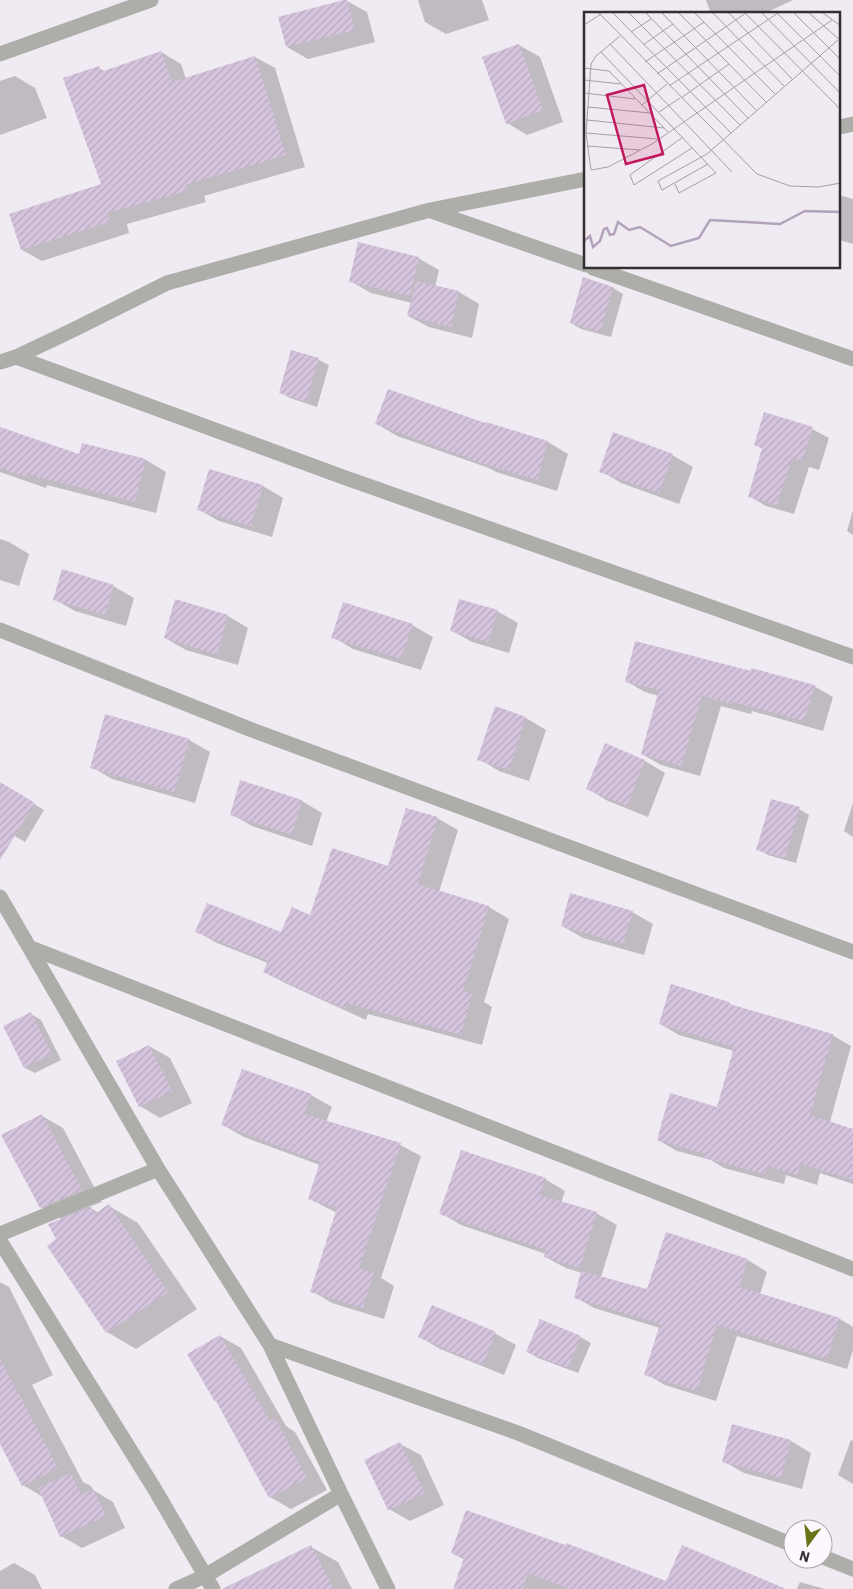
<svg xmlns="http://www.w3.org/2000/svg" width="853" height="1589" viewBox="0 0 853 1589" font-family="'IBM Plex Sans',sans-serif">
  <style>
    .shadow { fill: #0003 }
    .building { fill: url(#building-hatch) }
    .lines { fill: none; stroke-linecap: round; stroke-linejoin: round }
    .minor { stroke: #adadaa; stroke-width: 15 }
    .inset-river { fill: none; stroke: #b2a2bb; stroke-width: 2.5 }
    .inset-road { fill: none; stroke: #a49fa5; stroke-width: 1 }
    .view { fill: #c2185b; fill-opacity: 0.15; stroke: #c2185b; stroke-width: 2.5 }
    .inset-edge { fill: none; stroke: #312f32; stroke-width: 2.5 }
  </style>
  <defs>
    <pattern id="building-hatch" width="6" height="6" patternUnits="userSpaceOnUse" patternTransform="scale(1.25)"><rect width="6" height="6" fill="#d5c4de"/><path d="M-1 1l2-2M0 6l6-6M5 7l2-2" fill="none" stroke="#b7a9bf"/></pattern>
  </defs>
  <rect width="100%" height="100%" fill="#f0eaf2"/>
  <path class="shadow" d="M418,0h64l7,20 -43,14 -21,-12z
    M706,0h87l-30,14h-52z
    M347,1l20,11 8,30 -67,17 -21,-12z
    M519,45l21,12 23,65 -36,13 -20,-12z
    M161,52l20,12 5,15 69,-22 20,11 30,99 -101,29 2,6 -79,22 2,9 -87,28 -20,-11 81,-65 -4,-117 7,4z
    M15,76l20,12 12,30 -47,17v-54z
    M839,195l14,4v45l-14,-4z
    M418,258l21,12 -4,17 24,5 20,12 -7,34 -43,-11 -21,-11 4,-13 -41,-10 -21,-12z
    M584,279l29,9 10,6 -12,43 -30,-8 -10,-6z
    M292,352l27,8 10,5 -12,42 -27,-9 -10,-6z
    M487,423l61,19 20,12 -11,37 -61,-19 -7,-4 -92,-32 -20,-12 109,1z
    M0,428l80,27 66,5 20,12 -10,41 -109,-28 -1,3 -46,-16z
    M812,429l17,9 -10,32 -10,-3 -15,47 -28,-8 -17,-10 14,-47 -8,-4z
    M672,455l21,12 -14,37 -58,-21 -20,-12z
    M263,486l20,12 -11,39 -53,-16 -21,-12z
    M853,510v25l-6,-4z
    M0,539l9,3 20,12 -10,32 -19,-6z
    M113,586l21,12 -8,28 -51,-15 -21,-12z
    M176,601l52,15 20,12 -10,37 -52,-15 -21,-12z
    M497,611l21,12 -9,30 -37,-11 -21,-12z
    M412,625l21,12 -12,33 -68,-21 -20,-12z
    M752,672l62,14 19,11 -10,34 -71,-20 -1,3 -30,-8 -21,70 -39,-11 -19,-11 17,-58 -14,-4 -19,-11z
    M526,718l20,12 -17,51 -30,-10 -20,-12z
    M189,740l21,12 -15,51 -83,-24 -20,-12z
    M605,745l40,16 20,12 -17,44 -40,-16 -20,-12z
    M9,789l35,21 -19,32 -25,-14v-25z
    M302,801l20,12 -10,33 -60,-20 -21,-12z
    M853,803v34l-9,-6z
    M799,809l10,6 -13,48 -28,-8 -10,-6z
    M437,818l21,12 -19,62 50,15 20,12 -25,83 8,5 -10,38 -114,-31 -2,6 -81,-37 -21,-11 4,-9 -51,-20 -21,-12 85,2 108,-66z
    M632,912l21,12 -9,31 -61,-17 -21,-12z
    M729,1003l8,5 95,27 19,11 -21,76 23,8v54l-33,-11 -3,12 -31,-10 -2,9 -60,-16 -13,-8 -34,-9 -19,-11 60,-32 16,-57 -55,-16 -19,-11z
    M31,1014l10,6 20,40 -26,13 -10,-5z
    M149,1046l21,12 22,45 -32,15 -20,-12z
    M311,1095l21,12 -6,15 74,23 21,11 -40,122 13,8 -10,33 -52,-16 -20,-12 25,-78 -27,-14 10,-34 -76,-28 -21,-12z
    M42,1116l21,12 39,74 -13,5 10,6 10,-7 29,17 59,86 -61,40 -29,-17 -58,-86 9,-6 5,-20 -22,-13z
    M545,1179l20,12 -4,12 35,10 21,12 -16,52 46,14 19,-58 82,27 19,12 -7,22 80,25 13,8v23l-6,19 -110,-33 -21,65 -51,-16 -19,-11 14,-46 -66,-20 -19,-11 7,-24 -16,-5 -21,-11 1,-3 -85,-29 -20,-12z
    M0,1282l9,5 44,88 -21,10 51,97 8,4 2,4 20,12 12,26 -43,20 -21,-12 -18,-39 -20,-12 -23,-43z
    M432,1307l64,27 20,11 -12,30 -64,-26 -20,-12z
    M220,1336l21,12 45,78 9,6 32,58 -36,19 -21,-12z
    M580,1337l11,6 -13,30 -40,-15 -10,-6z
    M733,1426l58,15 20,12 -9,36 -58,-16 -21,-12z
    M851,1440l2,1v43l-15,-9z
    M400,1444l21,11 23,50 -34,16 -21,-12z
    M311,1547l27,15 14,27h-99z
    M452,1553l199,36h-197l11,-29z
    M14,1563l21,12 7,14h-42v-18z
    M800,1582l25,7h-28z"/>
  <path class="building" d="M344,0h3l8,30 -69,17 -8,-30z
    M519,44l24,66 -37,14 -24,-67z
    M161,51l11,31 83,-26 31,99 -101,30 2,6 -80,22 3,9 -89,28 -12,-36 92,-30 -38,-106 36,-12 2,6z
    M358,242l61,15 -9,39 -61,-14z
    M583,277l30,10 -13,45 -30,-9z
    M416,281l43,10 -8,36 -44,-11z
    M291,350l28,8 -13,44 -27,-9z
    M388,389l97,34 1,-1 62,19 -11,39 -63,-19v-1l-99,-36z
    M764,412l49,15 -11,34 -10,-3 -15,47 -29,-8 14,-49 -8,-3z
    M0,427l79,27 3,-11 64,16 -11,43 -108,-28 -1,3 -26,-9z
    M613,432l60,22 -14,39 -60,-21z
    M209,469l54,16 -12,41 -54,-16z
    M62,569l52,16 -9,30 -52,-15z
    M175,599l53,16 -11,40 -53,-17z
    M459,599l39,11 -10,32 -38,-11z
    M343,602l70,22 -12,35 -70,-21z
    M635,641l116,30v-3l64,17 -11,36 -71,-19 -1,2 -30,-8 -21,70 -40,-12 18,-64 -34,-8z
    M495,706l31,11 -17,53 -32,-10z
    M105,714l85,25 -16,53 -84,-24z
    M605,743l40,17 -18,46 -41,-17z
    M240,780l62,20 -10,35 -62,-20z
    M0,782l35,21 -35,57z
    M771,799l29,8 -15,51 -29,-8z
    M406,808l32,9 -20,67 71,22 -26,85 9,3 -11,41 -114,-32 -2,6 -82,-37 5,-11 -73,-29 12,-29 74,29 11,-25 18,8 22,-67 56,18z
    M570,893l63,18 -10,33 -62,-18z
    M671,984l58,18v2l104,30 -23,81 43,14v51l-52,-16 -3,11 -31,-9 -2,8 -61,-16 1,-4 -48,-14 13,-47 47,14 17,-60 -75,-23z
    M31,1012l21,42 -28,14 -21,-42z
    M149,1045l23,46 -33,16 -23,-46z
    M242,1069l70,25 -8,20 97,29 -42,125 15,5 -11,35 -53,-16 27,-84 -29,-9 12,-37 -99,-37z
    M42,1114l40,76 -42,18 -39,-73z
    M461,1150l85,28 -6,17 57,17 -17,56 -36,-11 2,-7 -107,-36z
    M109,1204l59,88 -62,41 -59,-87 9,-7 -8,-15 43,-17 4,7z
    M666,1232l82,27 -9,28 101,31 -13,41 -110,-34 -20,66 -53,-16 16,-51 -86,-26 7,-27 66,18z
    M432,1305l64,27 -13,33 -65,-28z
    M540,1319l41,17 -13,32 -42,-16z
    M220,1335l50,86 5,-3 32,60 -38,20 -53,-97 -1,1 -28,-48z
    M0,1359l58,109 -36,18 -22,-42z
    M732,1424l59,16 -10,38 -59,-16z
    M400,1442l25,51 -37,17 -24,-50z
    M71,1473l10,22 12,-6 13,27 -46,21 -22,-49z
    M466,1510l99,35 1,-2 100,38 16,-36 104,44h-217l-41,-16 -5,16h-70l11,-31 -13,-5z
    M311,1545l23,44h-112z"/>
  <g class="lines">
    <path class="minor" d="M0,54l151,-54
      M839,127l14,-3
      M431,211l155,54
      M593,268l260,91
      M16,357l327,120 510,180
      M0,362l16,-5 57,-27 94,-47 263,-73 156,-31
      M0,630l252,100 601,222
      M0,897l158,272 112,176 71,149 47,95
      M31,948l822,321
      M0,1234l158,-65
      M0,1241l154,247 59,101
      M270,1345l248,88 275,112
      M823,1557l30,12
      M176,1589l29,-13 136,-82"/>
  </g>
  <g transform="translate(584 12)">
    <rect width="256" height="256" fill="#f0eaf2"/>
    <path class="inset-river" d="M0,229l6,-5 3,11 7,-6 4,-12 3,-1 3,7 4,-1 4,-12 11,8 11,-3 31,19 28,-8 11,-18 70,4 25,-13 36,1"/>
    <path class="inset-road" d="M15,1l158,161 33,12 28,1 23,-4M29,1l118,120M45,1l111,112M62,1l102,105M78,1l95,98M95,1l88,90M111,1l81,82M129,1l72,74M145,1l64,67M161,1l96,97M178,1l79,81M193,1l64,64M210,1l47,47M225,1l32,28M239,1l18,13M0,13l17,-11M47,20l20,-13M36,24l-24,20 -5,8 -5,69 5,37 17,-3 44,-23 180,-124M26,32l122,128M59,33l30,-21M17,40l115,121 -37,20 -4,-9M61,50l59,-40M0,56l25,3 59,61M73,62l89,-61M0,68l37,4M85,74l109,-73M0,81l51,6M97,86l48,-34M58,93l25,-21M4,95l62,6M75,100l21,-14M3,108l77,8M2,121l72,6M99,125l-53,38 4,10 58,-37M3,134l53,4M124,152l-46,26 -4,-9 49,-27 131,-114"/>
    <path class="view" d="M60,73l19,69 -37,10 -19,-69z"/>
    <rect width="256" height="256" class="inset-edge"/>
  </g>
  <g transform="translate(808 1544) rotate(195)"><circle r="24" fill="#fcf8fe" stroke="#aba8ac"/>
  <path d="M0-4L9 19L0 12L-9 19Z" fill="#6b7117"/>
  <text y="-8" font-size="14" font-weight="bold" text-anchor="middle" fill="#312f32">N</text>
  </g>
</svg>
